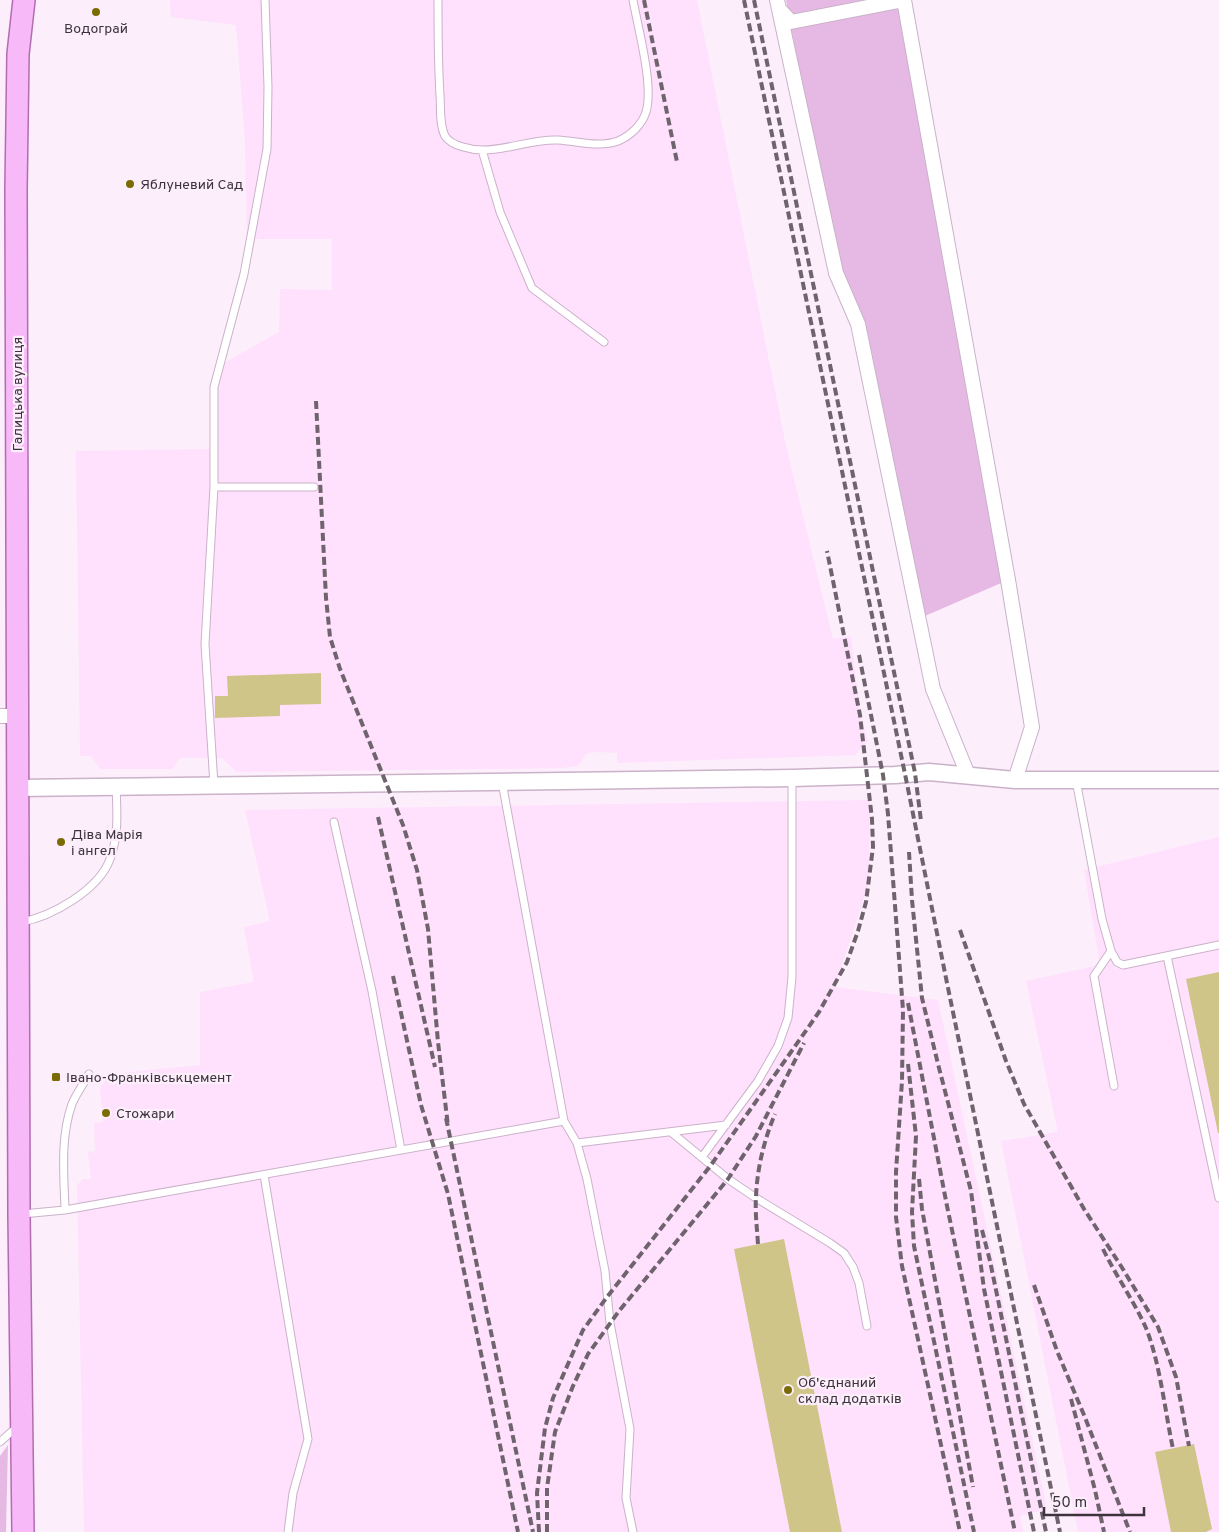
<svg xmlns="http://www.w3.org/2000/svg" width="1219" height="1532" viewBox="0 0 1219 1532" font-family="Overpass,sans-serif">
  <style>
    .built { fill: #ffe0fd }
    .green { fill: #e6b9e4 }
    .building { fill: #d0c589 }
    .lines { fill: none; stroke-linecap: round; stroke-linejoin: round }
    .service-casing { stroke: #cab2c9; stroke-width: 9 }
    .minor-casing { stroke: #cab2c9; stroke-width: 16 }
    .tertiary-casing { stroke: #cab2c9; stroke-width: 19 }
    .primary-casing { stroke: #b26cb2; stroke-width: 24 }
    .service { stroke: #fff; stroke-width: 7 }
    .minor { stroke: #fff; stroke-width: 14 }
    .tertiary { stroke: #fff; stroke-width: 16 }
    .primary { stroke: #f7b9f7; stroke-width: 21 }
    .rail { stroke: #6f646e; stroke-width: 4; stroke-dasharray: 8 4; stroke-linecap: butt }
    .poi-dot { fill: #7a6b05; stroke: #fdeefc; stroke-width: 2 }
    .labels { text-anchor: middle; stroke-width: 4.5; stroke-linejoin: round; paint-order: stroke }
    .poi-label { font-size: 14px; fill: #3c333c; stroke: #fdeefc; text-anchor: start }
    .street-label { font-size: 14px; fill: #3c333c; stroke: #fdeefc }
  </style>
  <rect width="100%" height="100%" fill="#fdeefc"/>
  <path class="built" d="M170,0h527l90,451 46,188 18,-3 9,79 8,26 -13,14 -238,8v-10l-19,-1 -11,1 -9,13 -16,2 -325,4 -15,-14h-42l-8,11h-72l-9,-13h-11l-4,-305 136,-2 3,-81 64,-36 1,-43 52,1v-51h-85l-2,-98 -9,-116 -65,-8z
    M870,800l-1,82 -34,105 103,13 109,509 -27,7 3,16h-939l-7,-347 6,-6h8l-3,-27 7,-1 -1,-28 9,-1 -3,-34 10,-14 90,-9v-73l54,-10 -10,-55 26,-6 -25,-111z
    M1219,837v695h-141l-77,-391 57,-9 -32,-151 74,-16 -16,-95z"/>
  <path class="green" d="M786,0h118l104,580 -90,39 -60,-295 -22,-51z
    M8,1445l-2,87h-6v-76z"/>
  <path class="building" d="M321,673v31l-41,1v11l-65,2v-22h13l-1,-20z
    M1219,972v161h-1l-32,-154z
    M784,1239l58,293h-52l-56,-283z
    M1194,1444l18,85 -6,3h-35l-16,-80z"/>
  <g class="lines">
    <defs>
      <path id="service" d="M438,0c0,32 0,63 2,95 1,12 -1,29 5,41 6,10 27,14 38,14 25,0 49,-11 75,-10 20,1 40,8 60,1 12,-5 24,-16 28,-29 8,-26 -8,-84 -13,-112
        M482,150l18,62 32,76 72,54
        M214,487h100
        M1076,780l26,139 9,32 6,11 6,3 96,-20
        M502,782l62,339
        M214,785l-9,-141 9,-157v-100l30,-113 23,-125 1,-62 -3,-87
        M334,822l38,169 29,159
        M21,922c30,-5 78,-32 89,-63 9,-23 7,-48 6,-73
        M1111,951l-17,25 20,110
        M1167,956l52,242
        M671,1132l57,47 28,19 74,45 14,10 9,14 6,16 8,43
        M577,1143l149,-18
        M702,1157l56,-76 20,-35 10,-28 4,-41v-199
        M264,1175l44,264 -15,54 -5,39
        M65,1210c-1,-35 -5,-72 7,-106 4,-10 12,-21 17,-30
        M22,1214l43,-4 499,-89 13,22 10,36 18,92 5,52 20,106 -4,69 7,34
        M0,1442l18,-16"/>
      <path id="minor" d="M777,0l59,273 22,51 75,365 35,86
        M904,0l104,580 24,147 -17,53
        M780,10l11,12 113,-22
        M0,716h18"/>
      <path id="tertiary" d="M18,788l774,-10 103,-3 34,-3 86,8h204"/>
      <path id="primary" d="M23,1532l-4,-318 -3,-1024 2,-136 6,-54"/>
    </defs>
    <use href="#service" class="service-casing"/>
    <use href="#minor" class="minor-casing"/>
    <use href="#tertiary" class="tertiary-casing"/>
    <use href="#primary" class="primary-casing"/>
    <use href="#service" class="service"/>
    <use href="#minor" class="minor"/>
    <use href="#tertiary" class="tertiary"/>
    <use href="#primary" class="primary"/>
    <path class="rail" d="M644,0l33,162
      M744,0l161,774 42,209 113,549
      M754,0l161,773 6,48
      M316,401l10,197 4,39 10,32 63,156 14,45 11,59 10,113 10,84
      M859,655l24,120 5,39 15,196 -1,71 -6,91v45l6,49 58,266
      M378,817l57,250
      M909,852l3,48 10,98 16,66 33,127 13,98 50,243
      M960,930l46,131 18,43 60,105 37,57 37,61 18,50 13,69
      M393,976l28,129 27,89 70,338
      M908,1003l39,203 68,326
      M908,1064l8,72 -4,76 2,34 60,286
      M446,1118l87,414
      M919,1179l3,30 51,278
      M982,1230l8,31 56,271
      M758,1244c-1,-16 -3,-31 -2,-47 1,-28 8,-57 19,-83
      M1103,1249c13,27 31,52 43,79 14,35 19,83 27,121
      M1034,1285l23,66 27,64 46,117
      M1071,1399l24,91 9,42
      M539,1532l-2,-39 8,-65 8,-30 30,-68 24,-33 104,-132 80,-113 28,-40 28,-50 11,-31 8,-29 7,-55 -1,-28 -12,-104 -33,-164
      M547,1532v-44l8,-56 18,-46 15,-32 31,-43 109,-132 28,-43 48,-93"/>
  </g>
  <g class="poi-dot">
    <circle cx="96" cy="12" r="5"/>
    <circle cx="130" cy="184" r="5"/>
    <circle cx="61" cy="842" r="5"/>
    <rect x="51" y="1072" width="10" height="10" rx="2.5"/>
    <circle cx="106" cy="1113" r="5"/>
    <circle cx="788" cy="1390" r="5"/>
  </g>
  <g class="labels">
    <g class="poi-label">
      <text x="96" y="33" text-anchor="middle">Водограй</text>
      <text x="140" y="189">Яблуневий Сад</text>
      <text x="71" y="839">Діва Марія<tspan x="71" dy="16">і ангел</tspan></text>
      <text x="66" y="1082">Івано-Франківськцемент</text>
      <text x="116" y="1118">Стожари</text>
      <text x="798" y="1387">Об'єднаний<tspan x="798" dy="16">склад додатків</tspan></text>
    </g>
    <g class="street-label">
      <text transform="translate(17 394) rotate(-90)" y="5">Галицька вулиця</text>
    </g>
  </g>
  <path d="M1044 1507v8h100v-8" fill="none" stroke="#3c333c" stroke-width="2.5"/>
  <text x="1052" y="1507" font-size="15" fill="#3c333c" stroke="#fdeefc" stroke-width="4" paint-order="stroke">50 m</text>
</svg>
